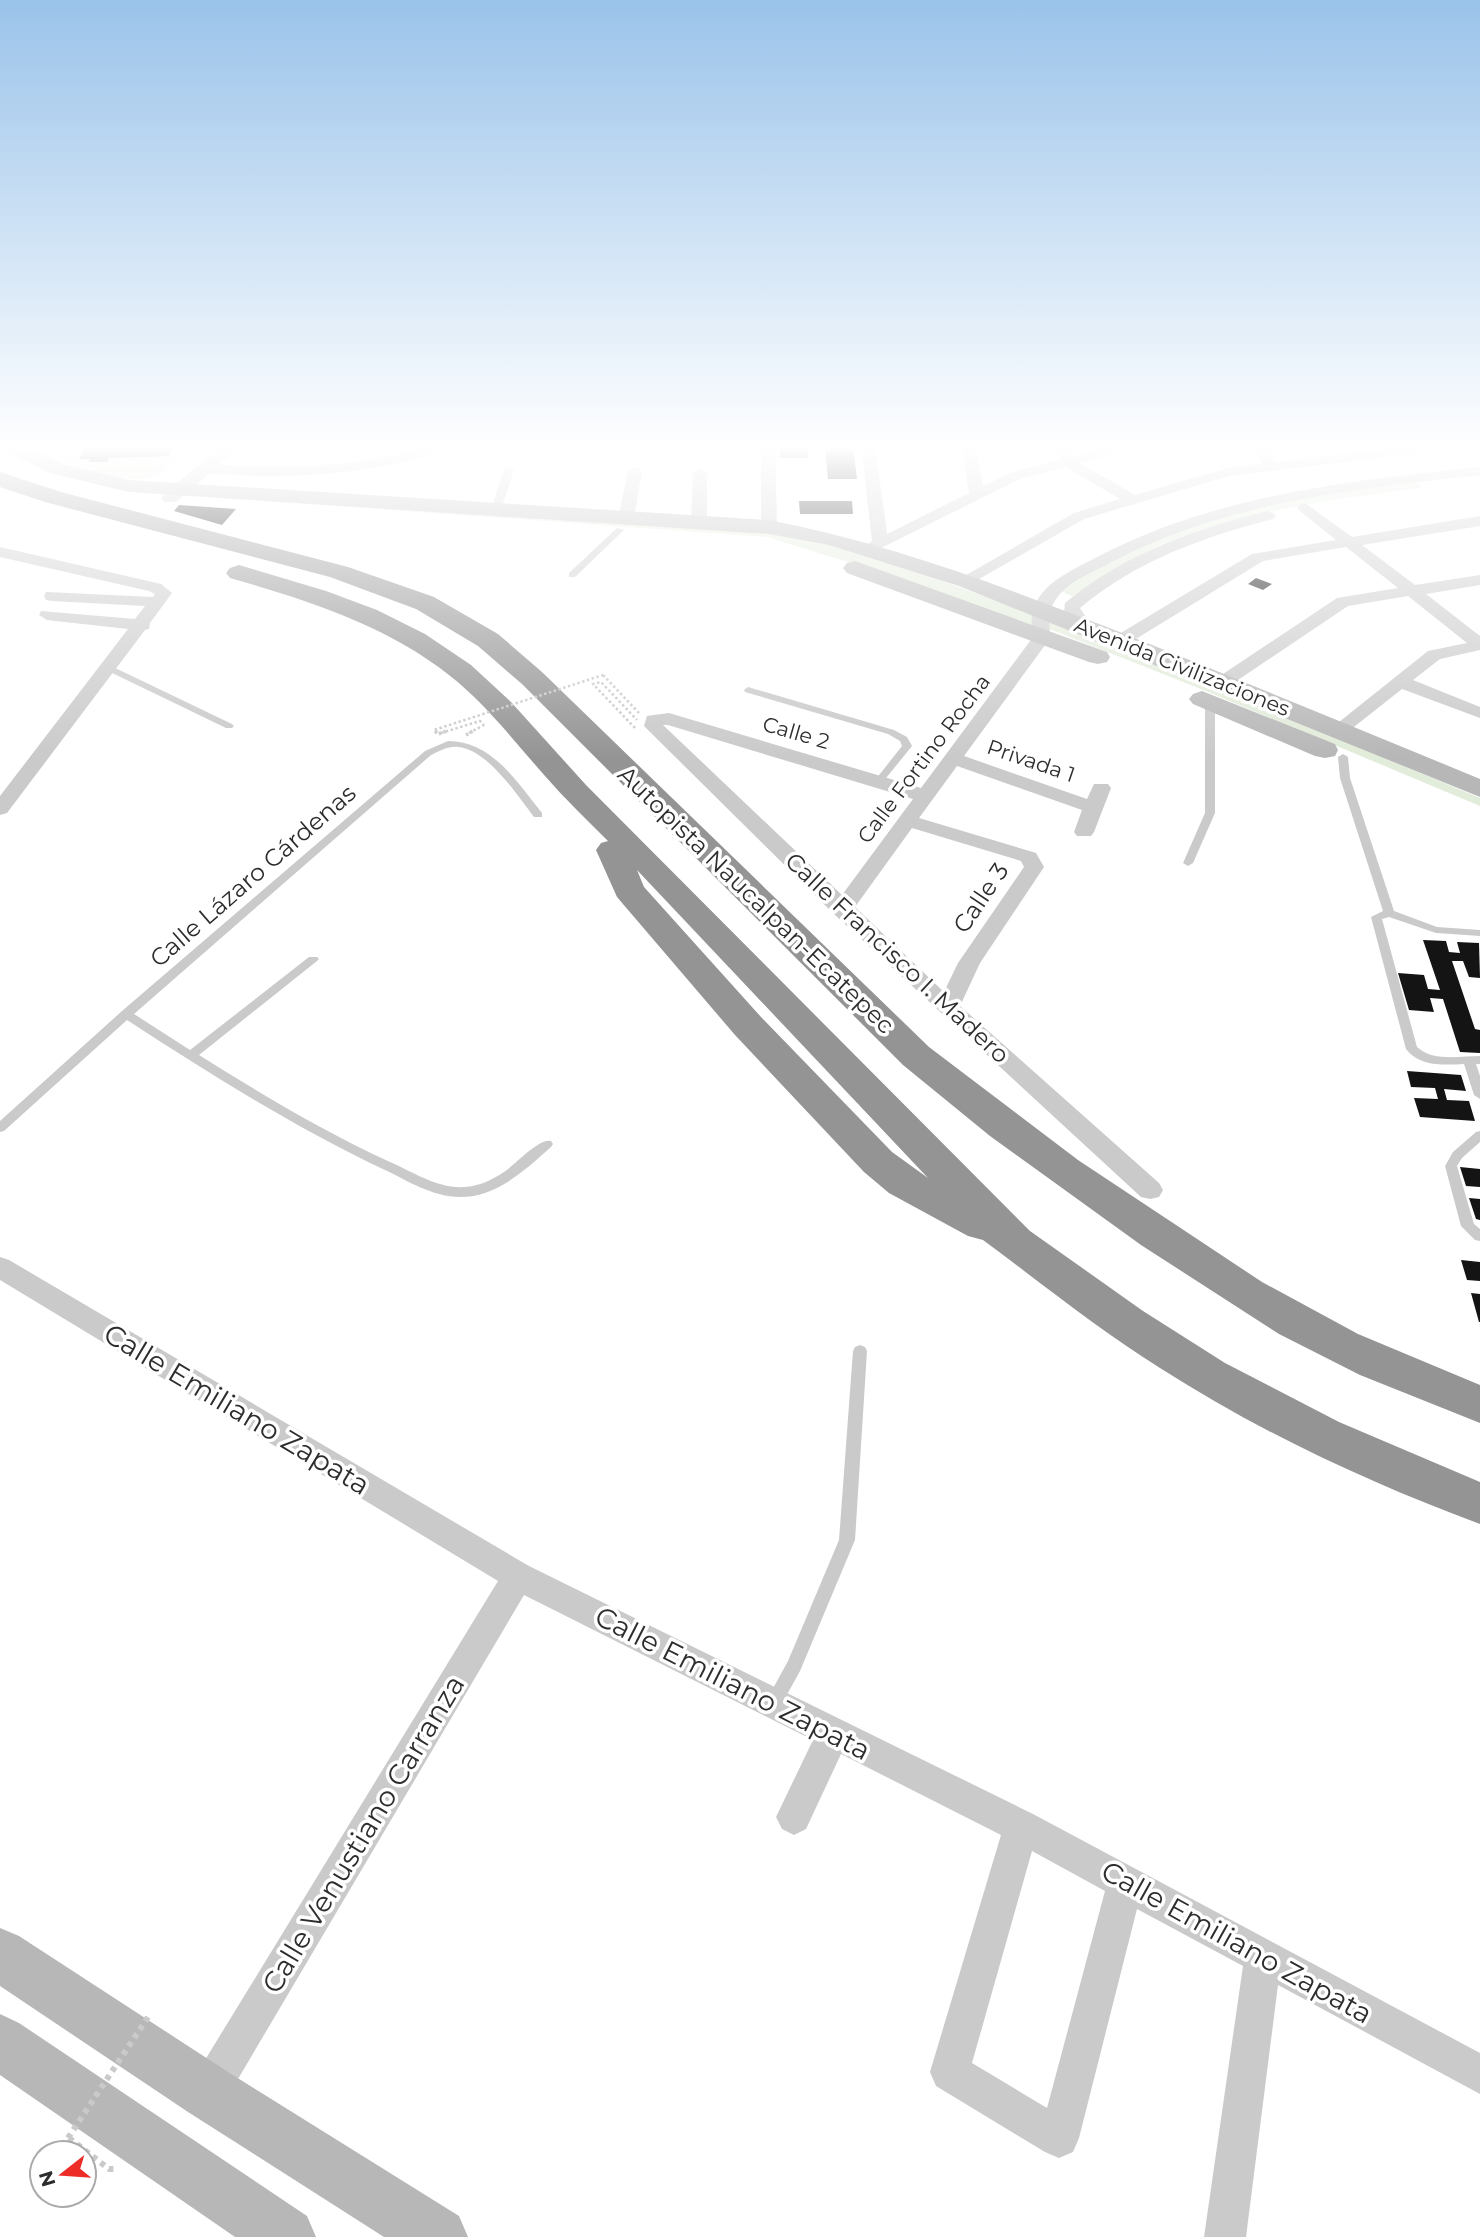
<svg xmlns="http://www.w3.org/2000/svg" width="1480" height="2237" viewBox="0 0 1480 2237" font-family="Montserrat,sans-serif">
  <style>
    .green { fill: #e2ecda }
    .building { fill: #141414 }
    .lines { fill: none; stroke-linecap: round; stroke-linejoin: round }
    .path-far2 { stroke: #cacaca; stroke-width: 2.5; stroke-dasharray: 2.5 2.5; stroke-linecap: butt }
    .path-far1 { stroke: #cacaca; stroke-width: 3.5; stroke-dasharray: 2.5 2.5; stroke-linecap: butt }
    .path { stroke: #cacaca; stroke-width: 6; stroke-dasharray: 5 5; stroke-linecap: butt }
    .service { fill: #cacaca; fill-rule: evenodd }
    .pedestrian { fill: #cacaca; fill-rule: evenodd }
    .minor { fill: #cacaca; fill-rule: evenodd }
    .tertiary { fill: #cacaca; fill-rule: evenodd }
    .secondary { fill: #b7b7b7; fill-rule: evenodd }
    .motorway { fill: #949494; fill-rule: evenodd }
    .path-bridge-far2 { stroke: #cacaca; stroke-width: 2.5; stroke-dasharray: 2.5 2.5; stroke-linecap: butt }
    .path-bridge-far1 { stroke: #cacaca; stroke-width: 3.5; stroke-dasharray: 2.5 2.5; stroke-linecap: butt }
    .path-bridge { stroke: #cacaca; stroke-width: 6; stroke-dasharray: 5 5; stroke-linecap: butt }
    .labels { text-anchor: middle; stroke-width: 7; stroke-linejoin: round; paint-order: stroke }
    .far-street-label { font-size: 21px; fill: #2d2d2d; stroke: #fff }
    .street-label { font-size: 24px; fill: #2d2d2d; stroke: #fff }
    .near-street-label { font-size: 28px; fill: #2d2d2d; stroke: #fff }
  </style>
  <rect width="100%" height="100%" fill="#fff"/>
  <path class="green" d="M27,445h169c-11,9 -22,21 -34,28 -32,20 -104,-14 -135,-28z
    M292,445h101l-95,11h-3z
    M1413,481l7,3 1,4c-89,11 -177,23 -261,57 -31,13 -60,34 -88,51l-11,-5 70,-44 143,-46z
    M198,496l572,33c120,27 232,74 346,120 121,49 243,98 364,149v8l-279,-117 -149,-59 -53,-12 -122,-47 -110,-34z"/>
  <path class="building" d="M86,445h88l-5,11 -60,2 -2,4h-19l2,-3h-11z
    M780,445h28v13h-28z
    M825,447h28l4,32h-29z
    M799,501h53l1,13h-53z
    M179,505l57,4 -14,16 -48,-14z
    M1256,578l16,6 -9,6 -15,-6z
    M1423,940l23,1 3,11 11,1 -3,-11 22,1 1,35 -11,-1 -6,-16h-11l23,68 5,1v23l-20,-1 -17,-53 -13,-1 4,14 -25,-2 -11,-37 26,2 4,14 12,1z
    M1407,1071l54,4 5,16 -22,-2 3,11 22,1 6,20 -55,-4 -6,-19 24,1 -3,-11 -24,-1z
    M1460,1167l20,2v18l-14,-1z
    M1469,1198l11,1v21l-4,-1z
    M1461,1260l19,2v19l-13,-1z
    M1471,1293l9,1v28h-1z"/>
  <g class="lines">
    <path class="path-far2" d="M155,472l36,-27
      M603,675l36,38
      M635,728l-42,-44 8,-2 36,38
      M469,733l15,-8"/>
    <path class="path-far1" d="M466,735l7,-4"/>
    <path class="path" d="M69,2138l40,31h7"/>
    <path class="service" d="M617,528l7,2 -49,47h-6v-4z
      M109,665l123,59 2,2 -2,2h-6l-120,-58v-4z
      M748,687l146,43 13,7 5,9 -30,37h-6v-4l26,-33 -2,-5 -12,-7 -143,-42 -1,-2z
      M1210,699l5,3v111l-22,50 -5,3 -5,-3 22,-50v-111z
      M448,741c44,0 69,41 94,72v4h-8c-17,-22 -47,-68 -76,-70 -10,-1 -18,4 -27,8l-297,259 56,36 119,-93h8l2,2 -2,2 -118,94c62,39 124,76 191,107 23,10 48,27 75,25 14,-1 27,-7 39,-15 12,-8 35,-34 47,-31l2,3 -2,3c-26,23 -54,50 -91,50 -27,0 -52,-16 -75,-27 -91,-43 -175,-96 -258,-150l-123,111 -4,1v-11l122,-110 303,-260z
      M1343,754l5,3 2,21 44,133 43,16 43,3v6l-44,-3 -47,-16 -7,2 35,128c16,15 43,9 63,9v8h-4l4,12v23l-6,-4 -10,-31c-20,1 -44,3 -58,-15l-35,-132 12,-6 -43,-133 -2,-21z
      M1480,1131v11l-18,16 -5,8 17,58 6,5v12l-5,-1 -14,-14 -16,-60 8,-14 23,-20z
      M860,1345l5,2 2,4 -12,189 -55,131 -21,38 -6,2 -6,-2 -2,-6 23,-42 51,-121 14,-189 2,-4z"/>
    <path class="pedestrian" d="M509,467l5,3 -13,39 -9,2 -1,-2 13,-39z"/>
    <path class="minor" d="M428,445h22c-9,9 -28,12 -40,15 -57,14 -113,18 -172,15 -12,-1 -33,1 -41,-7l7,-4c76,5 151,6 224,-19z
      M761,445h14l2,82 -8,5 -8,-5z
      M861,445h14l12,89 82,-41 -8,-48h14l8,41 27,-13 50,-14 -4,-14h14l3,11 39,-11h24l-2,3 -54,15 55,32 93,-27 34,-4 -10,-19h14l9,17 141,-17h44l-7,4 -224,27 -145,43 -117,67 -6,-2 -2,-3 2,-3 113,-65 46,-14 -54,-32 -46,12 -151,75 -8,-5 11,-8z
      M1471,445h9v5z
      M635,467l7,4 -8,47 -8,5 -8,-5 10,-47z
      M1480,467v8c-128,14 -255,27 -370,88 -34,18 -69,29 -59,74l-87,119 123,43 7,-15h14l3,4 -17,44 -3,4h-14l-3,-4 8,-22 -125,-44 -38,52 117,35 8,14 -64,96 -20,43 199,177 4,7 -4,7 -9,2 -9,-2 -307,-283 -190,-188 3,-10 22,-3 252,75 112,-151c-9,-46 28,-61 62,-79 120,-63 252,-77 385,-91zM663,725h5l245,74 -71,96zM912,828l109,33 3,6 -66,96 -14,29 -89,-85z
      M700,469l7,4v49l-8,5 -8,-5 2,-49z
      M1305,503l47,34 128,-21v10l-118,19 53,40 65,-10v10l-54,9 54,42v14l-40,9 -27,21 67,27v11l-78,-29 -57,45 -7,2 -9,-6 99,-79 39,-8 -59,-47 -60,10 -119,80h-12l-3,-4 3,-4 120,-80 61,-10 -52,-41 -83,14 -137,84h-12l-3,-4 3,-4 138,-83 84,-14 -36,-29 -3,-3 3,-3z
      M1268,511l5,2 3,3 -3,3c-70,18 -137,42 -193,89l12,19 -3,4h-12l-13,-18 1,-10c59,-49 129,-74 203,-92z
      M0,547l161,37 11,9 -22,30 -1,6 -4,1 -138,183 -7,2v-19l128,-167 -81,-9 -8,-5 2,-4 94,8 10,-13 -93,-5 -6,-1 -2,-4 2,-4 107,5 2,-3 -6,-3 -149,-34z
      M0,1257l9,3 520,306 504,248 447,239v41l-202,-109 -32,252h-42l39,-271 -106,-57 -58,229 -6,14 -14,6 -14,-6 -109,-66 -6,-14 71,-237 -160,-81 -35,75 -12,6 -12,-6 -6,-12 37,-77 -289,-145 -302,511 -14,6 -14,-6 -6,-14 6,-14 304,-497 -498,-301zM1032,1851l73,40 -58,217 -75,-45z"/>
    <path class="tertiary" d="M222,445h20l-66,57h-12l-3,-4 3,-4z"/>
    <path class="secondary" d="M0,445h25l39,19 65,16 640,40c119,23 230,65 343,109 123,49 245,99 368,150v18l-521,-211 -130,-41 -60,-11 -640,-42 -79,-19 -48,-24z
      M855,561l252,91 3,5 -3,5 -9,2 -9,-2 -242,-89 -4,-5 4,-5z
      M1202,691l133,53 3,6 -3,6 -10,2 -10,-2 -122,-52 -4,-5 4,-5z
      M0,1928l19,8 209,136 231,144 9,21h-84l-196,-125 -188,-126z
      M0,2014l19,9 288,193 9,21h-81l-235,-162z"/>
    <path class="motorway" d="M0,472l61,20 287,75 86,30 64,37 44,38 387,375 149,113 184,122 96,52 122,51v38l-120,-48 -81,-41 -138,-89 -151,-109 -87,-71 -381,-381 -44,-38 -62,-37 -86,-32 -285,-75 -45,-15z
      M239,565l87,26 51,19 48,24 46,31 40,37 75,83 444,446 113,80 82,52 114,59 141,60v42c-111,-41 -220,-92 -320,-156 -62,-39 -119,-85 -177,-128l-15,-4 -79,-43 -25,-21 -129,-137 -118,-138 -21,-47 5,-7 7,-2c-21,-21 -43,-42 -63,-65 -31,-35 -59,-72 -96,-101 -63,-50 -142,-75 -219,-97l-4,-5 4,-5zM637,870l291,308 -36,-26 -131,-135 -117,-130z"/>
    <path class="path-bridge-far2" d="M437,733l-3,-3 169,-55
      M441,733l39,-12 4,4"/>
    <path class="path-bridge-far1" d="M435,731l3,3 9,-3"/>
    <path class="path-bridge" d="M68,2138l82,-124"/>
  </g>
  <linearGradient id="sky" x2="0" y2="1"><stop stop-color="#9ac3ea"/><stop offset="0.59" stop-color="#fff"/><stop offset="1" stop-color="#fff" stop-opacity="0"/></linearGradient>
  <rect width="1480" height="758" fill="url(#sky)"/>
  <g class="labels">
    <g class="far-street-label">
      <text transform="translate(1182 667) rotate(22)" y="7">Avenida Civilizaciones</text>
      <text transform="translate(796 733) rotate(16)" y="7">Calle 2</text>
      <text transform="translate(924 759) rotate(-53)" y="7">Calle Fortino Rocha</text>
      <text transform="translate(1031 761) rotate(19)" y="7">Privada 1</text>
    </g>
    <g class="street-label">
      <text transform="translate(253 876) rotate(-41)" y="8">Calle Lázaro Cárdenas</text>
      <text transform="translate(981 898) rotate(-56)" y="8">Calle 3</text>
      <text transform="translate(756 900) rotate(44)" y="8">Autopista Naucalpan-Ecatepec</text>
      <text transform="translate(897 958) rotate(43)" y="8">Calle Francisco I. Madero</text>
    </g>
    <g class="near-street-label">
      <text transform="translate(237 1409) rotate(31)" y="10">Calle Emiliano Zapata</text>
      <text transform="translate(733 1683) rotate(27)" y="10">Calle Emiliano Zapata</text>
      <text transform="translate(363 1834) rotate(-59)" y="10">Calle Venustiano Carranza</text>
      <text transform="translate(1237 1942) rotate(29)" y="10">Calle Emiliano Zapata</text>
    </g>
  </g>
  <g transform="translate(63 2174) rotate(253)"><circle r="33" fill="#ffffff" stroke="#ababab" stroke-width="2"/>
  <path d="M0-5L12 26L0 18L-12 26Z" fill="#ed2c27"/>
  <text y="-10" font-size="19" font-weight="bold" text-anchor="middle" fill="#2d2d2d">N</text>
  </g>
</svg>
